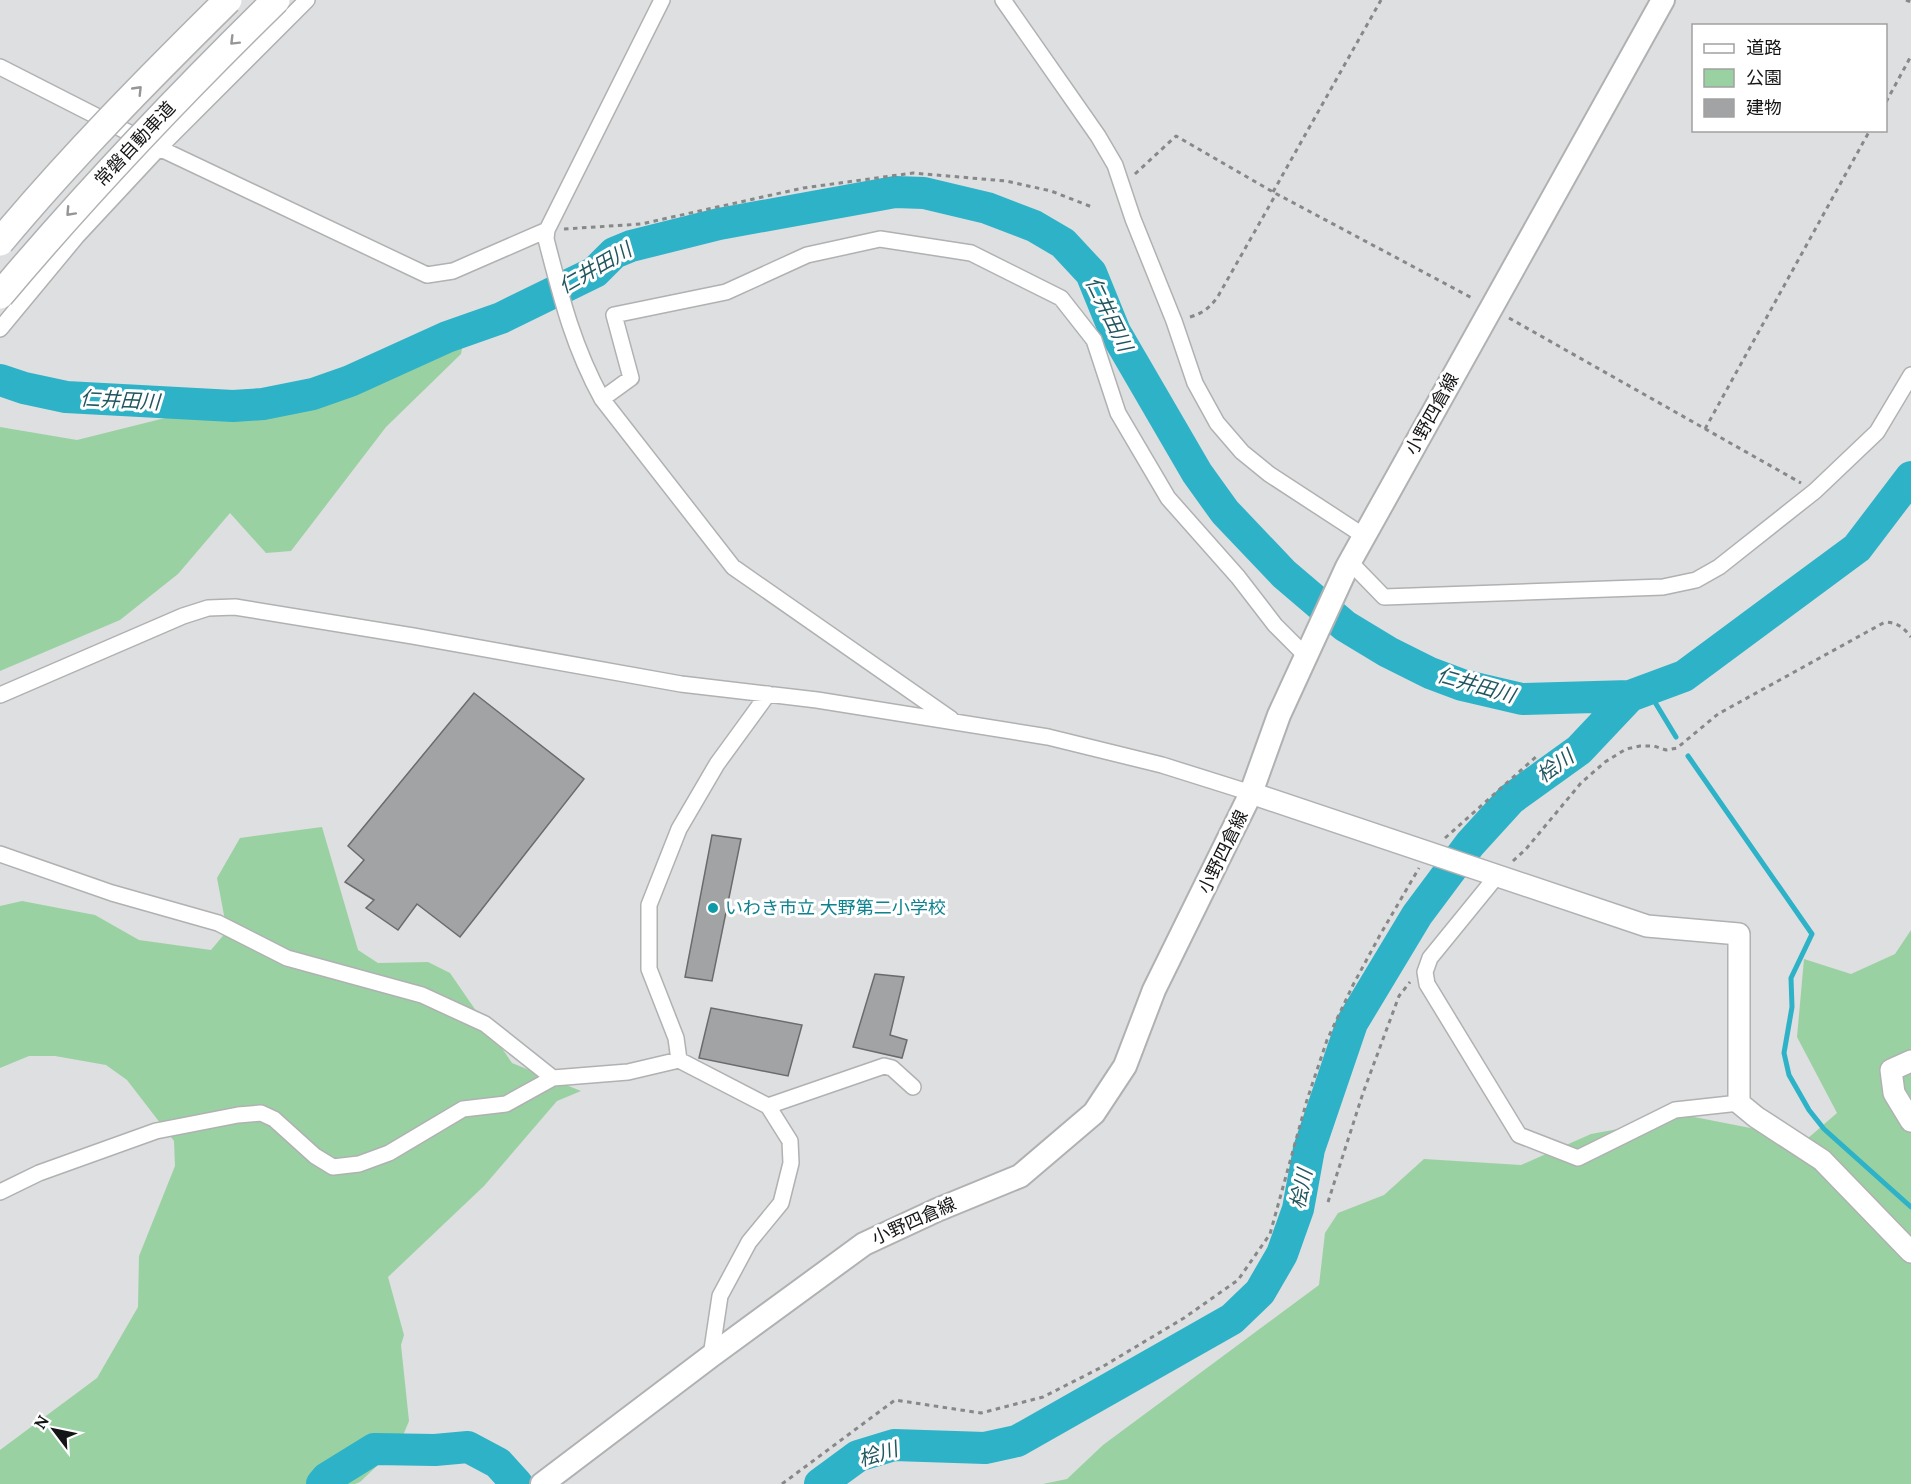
<svg xmlns="http://www.w3.org/2000/svg" width="1911" height="1484" viewBox="0 0 1911 1484" font-family="Lora,'Noto Sans JP',serif">
  <style>
    .green { fill: #9ad1a2 }
    .lines { fill: none; stroke-linecap: round; stroke-linejoin: round }
    .stream { stroke: #2db2c8; stroke-width: 5 }
    .river { stroke: #2db2c8; stroke-width: 32 }
    .building { fill: #a2a3a4; stroke: #6a6b6c; stroke-width: 1.5 }
    .street-casing { stroke: #b0b1b2; stroke-width: 18 }
    .secondary-casing { stroke: #b0b1b2; stroke-width: 24 }
    .primary-casing { stroke: #b0b1b2; stroke-width: 26 }
    .path { stroke: #878888; stroke-width: 3; stroke-dasharray: 4.5 4.5; stroke-linecap: butt }
    .street { stroke: #fff; stroke-width: 15 }
    .secondary { stroke: #fff; stroke-width: 21 }
    .primary { stroke: #fff; stroke-width: 22 }
    .highway-bridge-casing { stroke: #b0b1b2; stroke-width: 30; stroke-linecap: butt }
    .highway-bridge { stroke: #fff; stroke-width: 27 }
    .oneway { stroke: #959696 }
    .culture-dot { fill: #0f9aa8; stroke: #fff; stroke-width: 2 }
    .labels { text-anchor: middle; stroke-width: 6; stroke-linejoin: round; paint-order: stroke }
    .street-label { font-size: 18px; fill: #141515; stroke: #fff }
    .culture-label { font-size: 18px; fill: #0d838f; stroke: #fff; text-anchor: start }
    .water-label { font-size: 20px; font-style: italic; fill: #225760; stroke: #fff }
  </style>
  <rect width="100%" height="100%" fill="#dedfe0"/>
  <path class="green" d="M442,322l24,5 -5,27 -75,73 -95,124 -25,2 -36,-40 -52,61 -58,46 -120,51v-244l77,13 104,-26 80,-8 116,-43z
    M322,827l36,123 20,13 50,-1 22,11 62,90 69,28 -24,10 -73,85 -96,91 16,58 -3,10 8,76 -10,24 -39,37 -5,2h-355v-34l97,-72 41,-71 1,-51 36,-90 -1,-25 -47,-61 -21,-15 -51,-9h-26l-29,12v-162l22,-5 73,14 44,25 72,10 16,-19 -10,-53 23,-40z
    M1911,930v554h-868l24,-5 36,-34 216,-160 6,-52 13,-20 46,-18 40,-36 97,6 70,-31 98,-18 118,23 30,-26 -40,-76 7,-78 47,15 44,-20z"/>
  <g class="lines">
    <path class="stream" d="M1647,689l29,48
      M1688,756l124,178 -21,44 1,29 -8,46 5,22 20,35 15,19 87,78"/>
    <path class="river" d="M0,380l24,8 42,9 167,9 30,-2 50,-10 37,-13 97,-44 54,-19 94,-46 19,-19 17,-7 88,-22 176,-32 29,1 63,15 47,18 29,17 28,30 24,59 82,141 28,39 59,62 61,52 43,26 42,21 32,12 60,14 108,-3 54,-20 173,-128 54,-71
      M322,1484l5,-6 47,-29 61,1 33,-3 30,16 19,21
      M820,1484l38,-28 36,-11 91,3 32,-7 215,-122 28,-27 22,-38 16,-45 11,-60 43,-126 65,-108 53,-71 41,-45 68,-49 51,-54"/>
  </g>
  <path class="building" d="M474,693l110,86 -124,158 -43,-33 -19,26 -32,-22 8,-8 -29,-18 19,-22 -16,-14z
    M712,835l29,4 -29,142 -27,-4z
    M875,974l29,3 -14,58 17,5 -5,18 -49,-11z
    M711,1008l91,17 -14,51 -89,-18z"/>
  <g class="lines">
    <defs>
      <path id="street" d="M662,0l-115,230 -1,9c15,58 27,107 56,160l131,168 218,152
        M1003,0l95,136 17,29 18,54 41,102 21,62 22,40 25,29 27,22 95,62
        M0,67l159,81 268,127 26,-4 94,-41
        M0,329l77,-93 82,-88 148,-148
        M602,399l29,-21 -17,-63 112,-23 81,-37 73,-16 91,14 90,45 33,42 24,73 50,85 70,79 37,48 31,31
        M1350,562l34,35 279,-10 33,-7 23,-13 96,-76 62,-59 34,-57
        M0,695l183,-79 25,-8 27,-1 178,29 268,48 136,16 231,37 114,28 89,28
        M0,854l112,39 106,30 69,35 135,37 63,29 68,54
        M1496,877l-66,81 -5,14 2,12 92,151 59,23 97,-48 64,-7
        M768,1106l116,-40 8,2 21,19
        M0,1192l39,-19 117,-42 82,-16 23,-2 13,6 41,37 18,11 26,-3 30,-11 74,-44 43,-5 47,-26 75,-6 51,-12
        M711,1356l9,-60 29,-54 32,-39 10,-40 -1,-22 -22,-35 -89,-46 -3,-22 -27,-69v-64l30,-76 38,-65 51,-70"/>
      <path id="secondary" d="M1251,793l396,133 92,8v169l17,14 66,43 89,92
        M1911,1061l-20,9 3,23 17,28"/>
      <path id="primary" d="M542,1484l169,-128 153,-112 73,-34 83,-34 74,-63 31,-47 29,-76 97,-197 28,-78 68,-148 316,-567"/>
    </defs>
    <use href="#street" class="street-casing"/>
    <use href="#secondary" class="secondary-casing"/>
    <use href="#primary" class="primary-casing"/>
    <path class="path" d="M1906,0l5,2
      M1886,102l25,-46
      M1135,174l41,-38 97,56 201,107
      M1273,192l108,-192
      M564,229l77,-5 162,-36 110,-15 93,8 45,10 41,16
      M1190,317c13,-4 19,-9 27,-19l59,-104
      M1509,318l292,165
      M1705,429l165,-299
      M1445,838l93,-83
      M1513,861l13,-12 55,-66 24,-21 21,-13 14,-3h14l12,4 11,-2 41,-34 167,-92c13,1 18,5 26,15
      M1328,1202l35,-109 36,-97 11,-14
      M782,1484l113,-84 86,13 62,-16 59,-30 82,-49 54,-38 32,-46 37,-134 20,-60 26,-55 27,-50 39,-67"/>
    <use href="#street" class="street"/>
    <use href="#secondary" class="secondary"/>
    <use href="#primary" class="primary"/>
    <defs>
      <path id="highway-bridge" d="M0,242c71,-85 149,-164 228,-242
        M0,295c87,-103 180,-201 276,-295"/>
    </defs>
    <use href="#highway-bridge" class="highway-bridge-casing"/>
    <use href="#highway-bridge" class="highway-bridge"/>
  </g>
  <defs><path id="oneway-chevron" d="M-2-3.5L2.5 0L-2 3.5" fill="none" stroke-width="1.6" stroke-linecap="round" stroke-linejoin="round" transform="scale(1.5)"/></defs>
  <g class="oneway">
    <use href="#oneway-chevron" transform="translate(234 41) rotate(135)"/>
    <use href="#oneway-chevron" transform="translate(138 90) rotate(-46)"/>
    <use href="#oneway-chevron" transform="translate(70 212) rotate(133)"/>
  </g>
  <circle class="culture-dot" cx="713" cy="908" r="6"/>
  <g class="labels">
    <g class="street-label">
      <text transform="translate(135 144) rotate(-47)" y="6">常磐自動車道</text>
      <text transform="translate(1432 414) rotate(-61)" y="6">小野四倉線</text>
      <text transform="translate(1223 852) rotate(-64)" y="6">小野四倉線</text>
      <text transform="translate(914 1221) rotate(-24)" y="6">小野四倉線</text>
    </g>
    <g class="culture-label">
      <text x="725" y="914">いわき市立 大野第二小学校</text>
    </g>
    <g class="water-label">
      <text transform="translate(595 268) rotate(-30)" y="7">仁井田川</text>
      <text transform="translate(1109 314) rotate(64)" y="7">仁井田川</text>
      <text transform="translate(120 400) rotate(3)" y="7">仁井田川</text>
      <text transform="translate(1476 685) rotate(16)" y="7">仁井田川</text>
      <text transform="translate(1555 766) rotate(-36)" y="7">桧川</text>
      <text transform="translate(1301 1189) rotate(-78)" y="7">桧川</text>
      <text transform="translate(878 1454) rotate(-17)" y="7">桧川</text>
    </g>
  </g>
  <rect x="1692" y="24" width="195" height="108" fill="#ffffff" stroke="#a1a1a1" stroke-width="1.5"/>
  <rect x="1704" y="44" width="30" height="9" fill="#ffffff" stroke="#a1a1a1" stroke-width="1.5"/>
  <text x="1746" y="54" font-size="18" fill="#141515">道路</text>
  <rect x="1704" y="69" width="30" height="18" fill="#9ad1a2" stroke="#a1a1a1" stroke-width="1.5"/>
  <text x="1746" y="84" font-size="18" fill="#141515">公園</text>
  <rect x="1704" y="99" width="30" height="18" fill="#a2a3a4" stroke="#a1a1a1" stroke-width="1.5"/>
  <text x="1746" y="114" font-size="18" fill="#141515">建物</text>
  <g transform="translate(54 1430) rotate(302)" stroke="#ffffff" stroke-width="4.5" paint-order="stroke">
  <path d="M0-4.5L10 22L0 15L-10 22Z" fill="#141515"/>
  <text y="-9" font-size="16" font-weight="bold" text-anchor="middle" fill="#141515">N</text>
  </g>
</svg>
